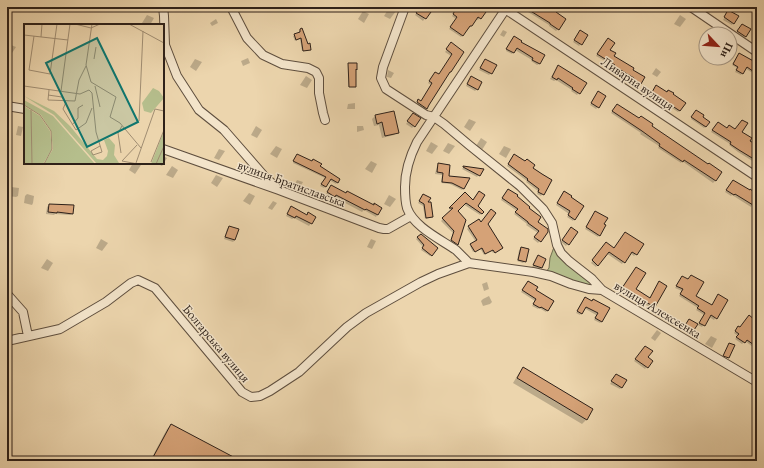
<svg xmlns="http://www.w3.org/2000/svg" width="764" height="468" viewBox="0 0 764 468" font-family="'EB Garamond',serif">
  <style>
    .green { fill: #b5be8c; stroke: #727052 }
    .shadow { fill: #0003 }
    .building { fill: #d5a277; stroke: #2e2119 }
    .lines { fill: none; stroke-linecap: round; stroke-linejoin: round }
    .street-casing { stroke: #5e4e3e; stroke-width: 10 }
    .street { stroke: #f3e4ca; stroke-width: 8 }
    .labels { text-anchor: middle; stroke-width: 3; stroke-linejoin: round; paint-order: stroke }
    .street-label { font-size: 13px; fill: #2e2119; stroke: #f3e4ca }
    .inset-road { fill: none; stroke: #a08d72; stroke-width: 1 }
    .view { fill: #0f766e; fill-opacity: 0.15; stroke: #0f766e; stroke-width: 2 }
    .inset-edge { fill: none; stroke: #2e2119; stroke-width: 2 }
  </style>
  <rect width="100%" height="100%" fill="#ecd5ad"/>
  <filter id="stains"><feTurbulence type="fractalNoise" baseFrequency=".005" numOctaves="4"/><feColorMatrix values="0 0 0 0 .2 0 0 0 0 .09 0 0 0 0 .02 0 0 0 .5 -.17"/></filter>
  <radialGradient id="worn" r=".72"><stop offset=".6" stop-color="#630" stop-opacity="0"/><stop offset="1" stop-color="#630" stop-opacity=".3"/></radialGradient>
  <path class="green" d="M554,247l37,35 -1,4 -44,-14 3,-4 1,-10z"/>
  <path class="shadow" d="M421,7l8,5 -6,9 -8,-6z
    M458,7h18l8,6 -6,7 -3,-2 -4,8 -10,11 -12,-8 7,-10 -4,-3z
    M520,7h22l6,3 2,-3h8l-4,5 4,17 -2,2 -7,-5v-1z
    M708,7h5l-4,6 -4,-2z
    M389,8l7,3 -6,8 -6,-3z
    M363,11l6,3 -5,9 -6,-4z
    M727,13l6,10 -1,2 -9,-5z
    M147,15l7,3 -4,7h-4l-4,-2z
    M680,15l6,4 -6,8 -6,-3z
    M216,19l2,4 -6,3 -2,-3z
    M742,25l7,4 -5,8 -7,-5z
    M300,30l10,19 -2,1 -6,1 -2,-12 -5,2 -2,-5 6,-3v-2z
    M503,30l4,2 -3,5 -4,-2z
    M578,33l3,11 -2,2 -6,-4z
    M512,39l8,3 24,14 -5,8 -2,1 -6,-4 1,-1 -17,-10 -3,4 -6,-3z
    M606,40l3,10 4,7 18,13 13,7 -5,8 -7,-3 1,-2 -20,-12 1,-2 -18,-10z
    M11,45l5,2 -4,6 -4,-2z
    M450,45l13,7 -38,58 -9,-5 3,-4 2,1 10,-17 -3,-2 5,-8h6l12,-19 -6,-4z
    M738,55l19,9v12l-12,-8 -4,7 -6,-3 2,-4 -5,-3z
    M248,58l2,5 -7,3 -2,-5z
    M195,59l7,3 -6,9 -6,-4z
    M483,62l8,11 -2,2 -10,-5z
    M348,64l7,23h-7z
    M557,68l29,16 -9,11 -6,-4 1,-1 -16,-10 -2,1 -4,-2z
    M656,68l5,4 -4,5 -5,-3z
    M388,70l6,3 -3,5 -4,-1z
    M306,76l6,4 -5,8 -7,-3z
    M469,79l8,10 -2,2 -9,-5z
    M655,88l25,22 -2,2 -20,-13 -8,-4z
    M596,94l2,13 -2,2 -6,-4z
    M355,103v6h-8l1,-5z
    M615,107l35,19 58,39 13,7 -6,9 -2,2 -31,-22 -1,2 -23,-15 1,-2 -19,-12 1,-1 -30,-20z
    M695,113l11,13 -2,2 -13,-9z
    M375,116l22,16 -3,3 -12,3 -3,-13 -5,1 -2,-7z
    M412,116l2,10 -2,2 -6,-4z
    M469,119l7,3 -6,9 -6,-4z
    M716,124l11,5 13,3 9,9 8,5v13l-1,2 -2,1 -16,-10 -9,-7 1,-1 -19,-12z
    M18,126l5,1 -2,9 -5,-1z
    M256,126l6,4 -5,8 -6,-3z
    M357,126h6l1,4 -7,2z
    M481,138l6,4 -5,8 -6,-4z
    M431,142l7,4 -6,8 -6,-3z
    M448,143l7,3 -6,8 -6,-3z
    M276,146l6,3 -5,9 -7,-4z
    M504,146l7,3 -5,9 -7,-4z
    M219,149l6,2 -6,9 -5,-2z
    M514,155l37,25 -10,16 -4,-2 1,-3 -12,-9 1,-1 -20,-15z
    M163,156l4,2 -5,8 -6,-3h7z
    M295,157l24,10 18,15 -1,2 -7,-4 -5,8 -4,-2 5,-8 -32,-15z
    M371,161l6,3 -5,9 -7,-4z
    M133,163h3l5,2 -6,9 -6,-4z
    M438,164l9,13 16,12 -1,1 -12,-6 -9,-1 1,-8 -7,-1 2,-8z
    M172,166l6,4 -5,8 -7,-3z
    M464,167l18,3 -5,7 -15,-8z
    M216,175l7,3 -6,9 -6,-4z
    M297,180l6,2 -4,7 -5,-3z
    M731,183l26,12v3l-6,9 -19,-12 -1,1 -6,-4z
    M11,187l8,1 -1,8 -2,1 -8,-1 1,-7z
    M330,188l16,6 27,12 8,2 -5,9 -12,-7 -2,2 -28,-15 -2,1 -6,-4z
    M479,192l-2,14 5,6 -2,3 -17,-11 -7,7 1,33 -2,2 -5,-4 3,-9 -12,-12 12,-12h-4l16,-15 7,7z
    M506,192l22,17 8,13 11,10 -9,11 -5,-4 5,-6 -12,-8 1,-1 -13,-10 3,-3 -16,-11z
    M249,193l6,3 -5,9 -7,-4z
    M27,194l7,2 -1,7 -1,2 -8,-2 1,-7z
    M562,194l12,25 -1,2 -6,-4 2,-3 -13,-9z
    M389,195l7,4 -6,8 -6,-3z
    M422,196l5,8 5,13 -2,1 -5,1 -2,-13 -5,-3z
    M273,201l4,2 -5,7 -4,-2z
    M49,205l23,9 -2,1 -15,-1 -1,1 -8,-1 1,-7z
    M290,209l16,7 9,1 -6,9 -15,-8 -2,1 -6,-3z
    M594,214l5,21 -1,2 -13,-8z
    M7,215h2l-1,7 -1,1z
    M480,224h7l13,25 -7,4 -2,-3 -7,5 -4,-7 -7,4 -3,-6 6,-4 -9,-13 2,-2z
    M229,227l6,13 -2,2 -9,-3 3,-10z
    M569,230l7,2 -10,14 -5,-4z
    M421,235l15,13 -6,8 -9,-6 2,-3 -7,-8z
    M623,235l13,19 -2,2 -4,-3 -8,11 -16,-11 -10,14 -5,-4 13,-18 10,4z
    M101,239l7,4 -6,8 -6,-3z
    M371,239l5,2 -4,8 -5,-2z
    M521,248l4,13 -2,2 -6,-2 2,-11z
    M537,258l8,2 -6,10 -7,-3z
    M47,259l6,4 -5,8 -7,-3z
    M635,270l-1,19 15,10 9,-15 -4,23 -2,1 -16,-8 -15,-10z
    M681,279l7,1 7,16 16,10 6,-9 10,3 -13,20 -5,-3 -7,10 -4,-2 6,-10 -8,-5 2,-2 -19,-12 3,-5 -7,-3z
    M487,282l2,7 -5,2 -2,-7z
    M527,284l8,6 18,11 -7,11 -7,-4 -1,1 -6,-3 3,-5 -14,-9z
    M489,296l3,6 -2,2 -7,2 -2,-5 2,-2z
    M585,298l7,4 1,-2 9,21 -2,2 -6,-3 2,-5 -12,-7 -4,7 -4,-2z
    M753,321l4,6v23l-12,-9 -3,3 -7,-5 3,-3 -4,-3 3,-4 3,-1z
    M688,322l4,10 -2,2 -7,-5z
    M657,330l4,3 -6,8 -4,-3z
    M711,336l6,3 -5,9 -7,-4z
    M644,349l3,9 5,3 -7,8 -11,-8z
    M523,369l69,41 -6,10 -4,4 -69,-41 6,-10z
    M616,375l10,6 -6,8 -10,-5z
    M171,425l68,36h-89l17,-32z"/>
  <path class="building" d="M420,7h4l7,5 -5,7 -10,-6z
    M457,7h20l9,5 -5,7 -3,-2 -6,9h-2l-7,10 -13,-9 7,-10 -4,-3z
    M524,7h20l4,2 2,-2h9l-3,5 10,7 -7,11 -9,-6v-1z
    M728,10l11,6 -5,8 -10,-7z
    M742,24l9,5 -5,8 -9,-6z
    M302,28l6,16 2,-1 1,7 -8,1 -2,-13 -5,2 -2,-6 6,-2v-3z
    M580,30l8,5 -6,10 -8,-5z
    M514,36l8,5 -1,1 24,13 -5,9 -8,-4 1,-2 -16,-10 -3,5 -8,-4z
    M608,38l7,5 -5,7 6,3 -2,3 20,12 -1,2 12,7 -4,7 -8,-4 1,-2 -20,-12 1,-1 -18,-11z
    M451,42l13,10 -13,20h-1l-21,33 -2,4 -10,-7 1,-3 3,2 11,-18 -3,-2 6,-9 4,2 13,-20 -6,-5z
    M739,53l18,10v11l-10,-7 -4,7 -7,-4 2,-3 -5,-3z
    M485,59l12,6 -5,9 -12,-6z
    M348,63h9v7l-1,-1v18h-7z
    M558,65l29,18 -7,11 -8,-5 1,-1 -15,-10 -1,2 -5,-3z
    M471,76l11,6 -4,8 -11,-6z
    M656,85l11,7 1,-2 6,3 -1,1 13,9 -6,8 -20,-13v1l-9,-5z
    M598,91l8,5 -7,12 -8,-5z
    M617,104l22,14 2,-2 12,8 -1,2 56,38 1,-1 13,9 -6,9 -32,-21 -1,2 -24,-16 1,-2 -18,-13 -30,-20z
    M696,110l8,5 -1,2 7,5 -4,5 -15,-10z
    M394,111l5,22 -14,3 -3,-14 -5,2 -2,-9z
    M413,113l8,5 -6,9 -8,-6z
    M742,120l6,3 -6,9 10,6 -2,3 7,4v16l-18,-11 -9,-6 1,-2 -19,-12 6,-8 9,6 2,-3 6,4z
    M297,154l15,7 1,-2 9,5 -2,2 20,13 -2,4 -7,-4 -5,8 -5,-3 5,-7 -33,-16z
    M514,154l11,7 2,-2 8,6 -2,3 9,6 10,6 -8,15 -6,-3 1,-3 -12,-9 1,-1 -20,-15z
    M438,163l12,2 -1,11 21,2 -6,11 -12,-6 -10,-1 1,-9 -6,-1z
    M463,166l21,3 -4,7 -17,-9z
    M733,180l17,10v-1l7,5v5l-4,6 -18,-11 -1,1 -8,-5z
    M331,185l15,8 1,-2 27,14v-2l8,5 -4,7 -12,-6 -1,1 -29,-15 -1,2 -8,-5z
    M508,189l10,6 -1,1 13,11 -1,1 12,9 -3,5 10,7v3l-7,10 -7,-5 5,-6 -11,-8v-1l-13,-10 3,-3 -16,-11z
    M479,191l6,4 -7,11 6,6 -2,2 -16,-11 -8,8 8,9 -8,25 -7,-5 3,-9 -12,-13 11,-10h-4l16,-16 8,8z
    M564,191l8,5 -1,1 13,9 -9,14 -7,-5 2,-4 -13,-8z
    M423,194l8,4 -3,4h3l2,15 -7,1 -2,-14 -5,-3z
    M49,204l25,1 -1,9 -16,-2v1l-9,-1z
    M291,206l16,9 1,-3 8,5 -4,7 -16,-8 -1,2 -8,-4z
    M491,209l5,4 -8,11 15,24 -8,5 -2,-3 -8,4 -3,-6 -7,4 -5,-8 7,-4 -9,-14 11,-7 2,3z
    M595,211l13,7 -4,6 2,1 -6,11 -14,-9z
    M229,226l10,3 -4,11 -10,-3z
    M571,227l7,5 -9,13 -7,-5z
    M625,232l19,12 -7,11 -5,-3 -7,11 -16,-11 -11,14 -6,-6 14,-18 8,6z
    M421,234l17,14 -6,8 -10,-8 2,-3 -7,-8z
    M521,247l8,2 -3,13 -8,-2z
    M538,255l8,4 -4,9 -9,-3z
    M636,267l10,6 -10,16 14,9 9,-17 8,5 -12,21 -17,-9 -16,-10z
    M691,275l13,7 -8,14 16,9 6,-11 10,6 -11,19 -6,-4 -6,11 -6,-3 6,-10 -8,-5 2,-2 -19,-12 3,-5 -7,-3 6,-10 6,3z
    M528,281l10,6 -2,3 18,11 -6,10 -7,-4 -1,1 -7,-4 3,-5 -14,-9z
    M585,297l7,4 1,-2 17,9 -8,14 -7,-4 3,-5 -12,-6 -4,7 -5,-3z
    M749,315l6,5 -1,1 3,2v24l-10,-7 -2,3 -9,-6 3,-3 -4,-3 3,-5 2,1z
    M689,319l9,5 -6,9 -8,-6z
    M729,343l6,2 -6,13 -6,-2z
    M645,346l8,5 -5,6 5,4 -5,7 -13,-9z
    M523,367l70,42 -6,11 -70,-42z
    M616,374l11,6 -5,8 -11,-7z
    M171,424l70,37h-90z"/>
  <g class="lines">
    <defs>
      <path id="street" d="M163,7l1,9 1,29 12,31 22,34 25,20 41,47 11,10
        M231,7l16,31 16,17 19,9 26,4 8,4 3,6v15l4,20 2,7
        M405,7l-22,60 -2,11 5,11 40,26 8,2 10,7 25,21 51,41 23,23 9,14 5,22 4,8 8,8 23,18 10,11
        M691,7l66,45
        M505,9l252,168
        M7,106l18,3
        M163,149l116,41 100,38 5,1h4l23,-13
        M469,263c-4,-4 -9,-9 -13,-13 -16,-11 -42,-23 -49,-42 -2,-7 -2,-14 -2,-21 0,-16 5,-31 12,-45l90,-135
        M7,294l16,18 5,24
        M7,341l53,-12 46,-27 25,-19 7,-3 17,8 87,104 9,5 9,-1 10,-5 29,-19 48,-45 19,-14 55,-31 17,-8 31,-11 64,9 18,4 20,8 18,5 13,1 155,92"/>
    </defs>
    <use href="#street" class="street-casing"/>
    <use href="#street" class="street"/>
  </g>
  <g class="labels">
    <g class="street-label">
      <text transform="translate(638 83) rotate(34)" y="5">Ливарна вулиця</text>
      <text transform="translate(292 183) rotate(20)" y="5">вулиця Братиславська</text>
      <text transform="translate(658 309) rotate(31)" y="5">вулиця Алексєєнка</text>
      <text transform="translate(217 343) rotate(50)" y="5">Болгарська вулиця</text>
    </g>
  </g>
  <g transform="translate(24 24)">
    <rect width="140" height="140" fill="#ecd5ad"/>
    <path d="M129,64l6,3 5,7 -13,15 -7,-2 -2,-8zM0,72l30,15 16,15 27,33 6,1 4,-4 1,-5 -4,-11 5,-2 6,7 -1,10 5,8 24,1h-46l-43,-49zM0,76l29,16 42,48h-51l9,-15 -2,-18 -10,-16 -17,-10zM0,82l16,10 10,15 2,18 -9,15h-19zM140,107v33h-13l4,-10z" fill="#b5be8c"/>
    <path class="inset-road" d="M51,0l16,4 9,-4M68,0l-6,41 5,17 25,15 -6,20 10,6 21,25M105,0l35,19M0,11l44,5M10,12l-5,34 21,4 7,-50M17,13l1,-13M70,35l2,-12M0,62l56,8 9,-4M71,62l5,21M25,66l-1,10 27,1 4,-21 7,-14M65,66l3,3 4,39 6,20 -9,3 -2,-4 9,-5M37,67l9,-67M24,71l14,2 2,4M42,78l-3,7 13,21 10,-7 6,-15M0,81l16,10 11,16 1,18 -8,15M7,86l1,54M115,97l4,-90M48,101l6,-7v-10l5,-3M113,121l-15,16 16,3M97,129l-3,-20 4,-7M127,138l13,-32M112,139l19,-54 9,2M132,140l8,-18"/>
    <path class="view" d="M73,14l41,84 -51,25 -41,-84z"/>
    <rect width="140" height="140" class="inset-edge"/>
  </g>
  <rect width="764" height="468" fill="none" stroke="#ecd5ad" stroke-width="24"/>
  <rect x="8" y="8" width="748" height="452" fill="none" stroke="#2e2119" stroke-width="2"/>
  <rect x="12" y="12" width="740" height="444" fill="none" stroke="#2e2119"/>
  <g transform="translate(718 46) rotate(116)"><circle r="19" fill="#f3e4ca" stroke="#a49683"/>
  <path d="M0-3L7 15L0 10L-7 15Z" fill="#8f2418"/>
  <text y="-6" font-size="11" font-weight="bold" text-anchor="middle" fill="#2e2119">Пн</text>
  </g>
  <rect width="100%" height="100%" filter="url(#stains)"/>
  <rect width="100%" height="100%" fill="url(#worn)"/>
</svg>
